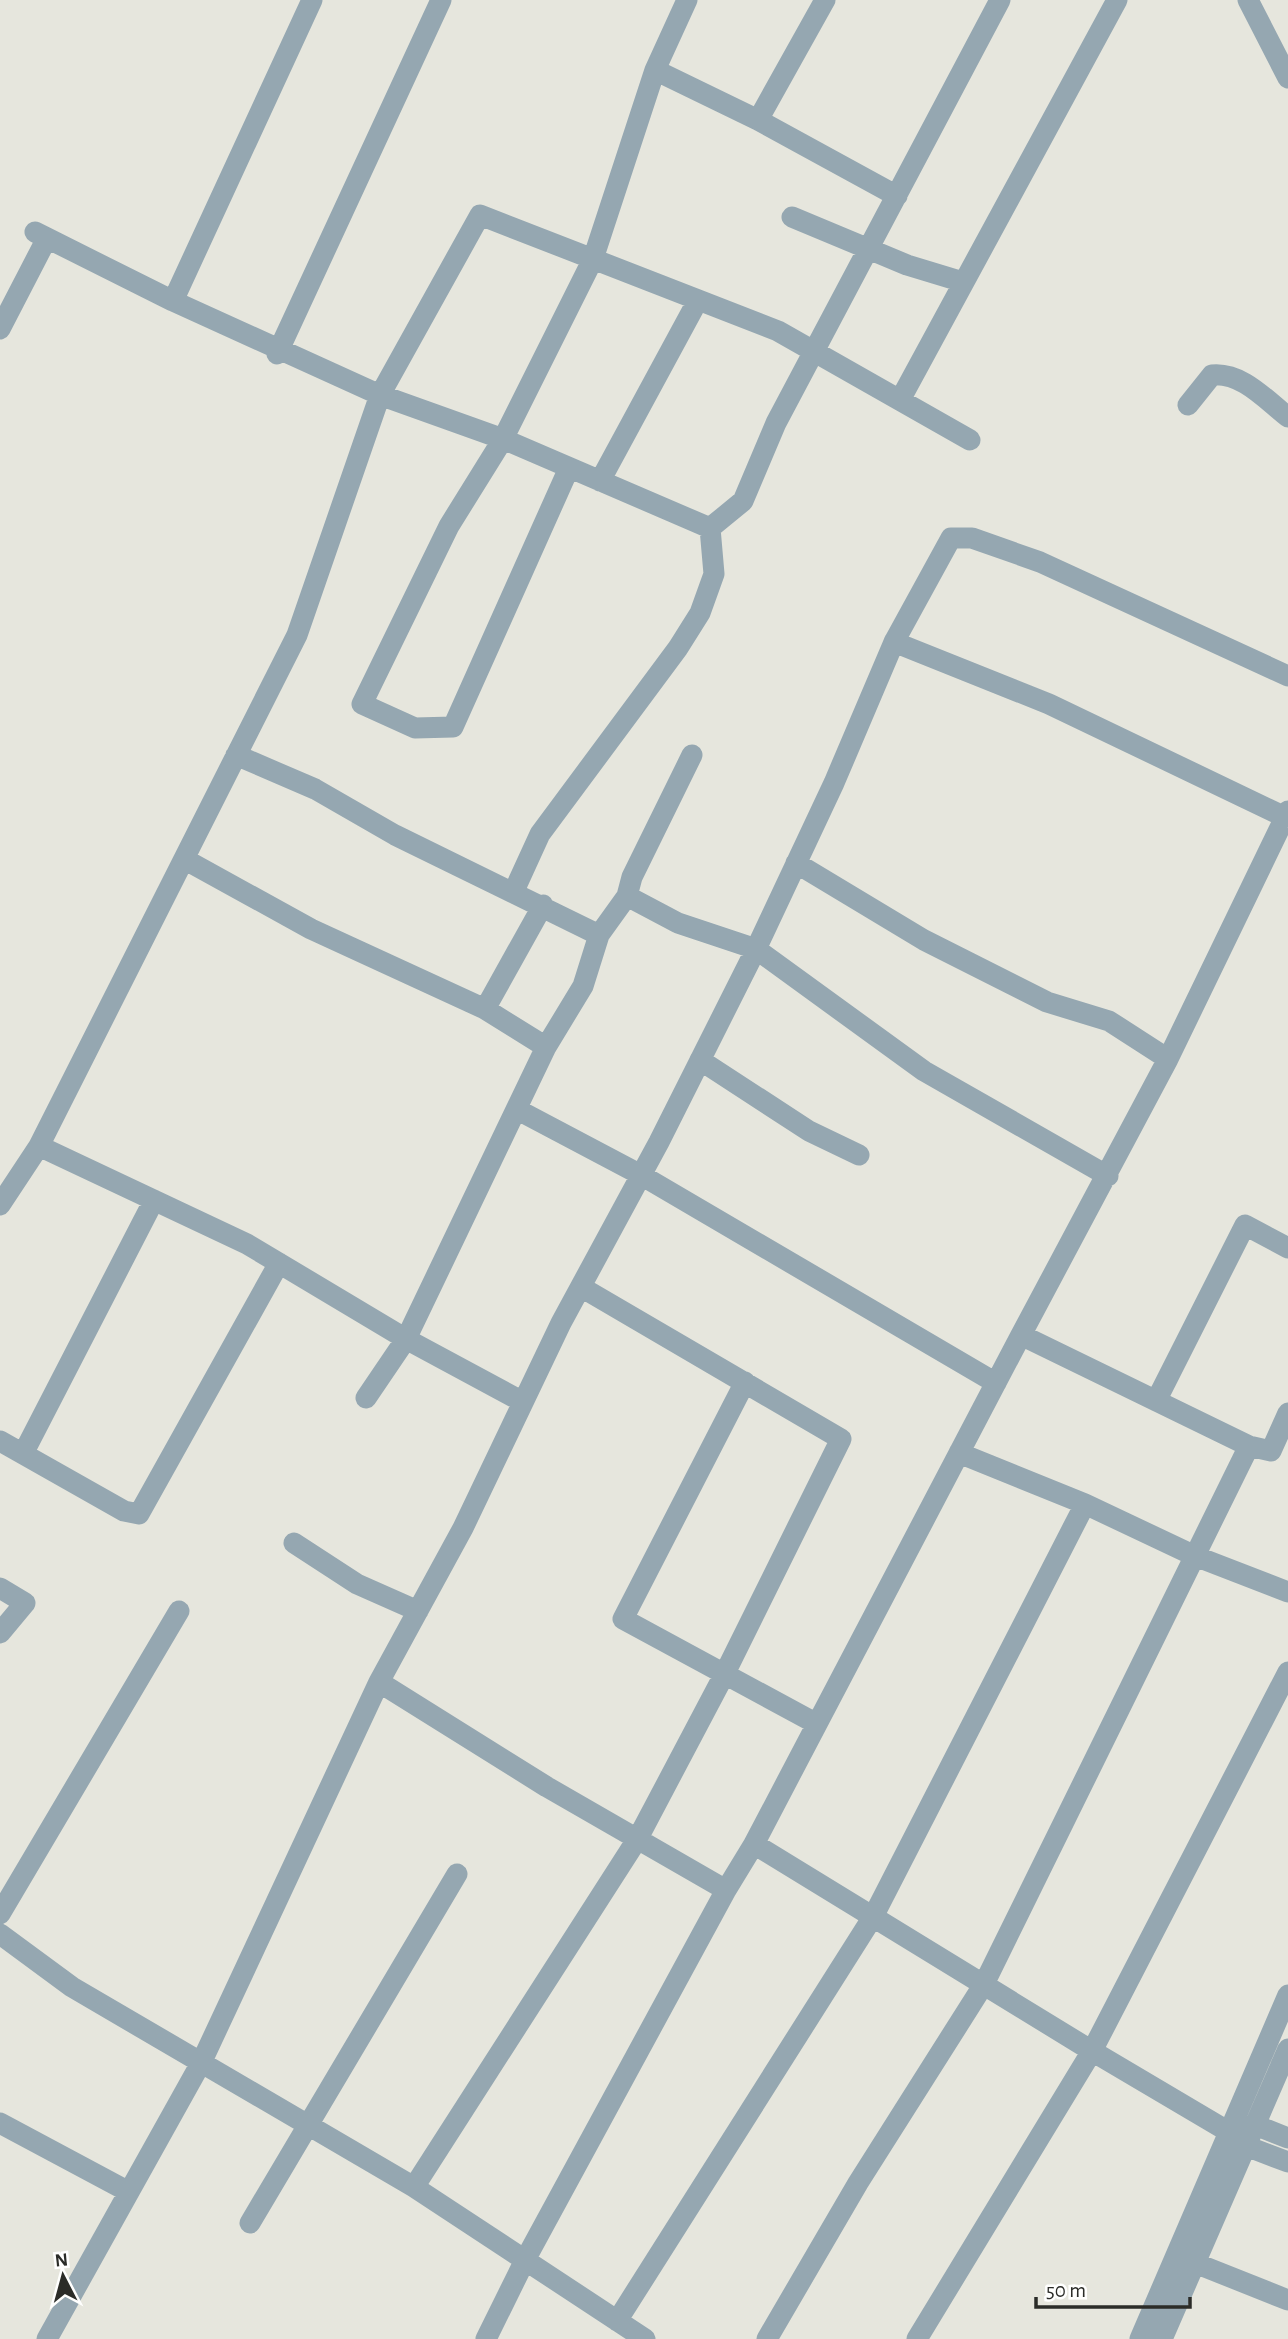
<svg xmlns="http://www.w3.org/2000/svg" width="1288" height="2339" viewBox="0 0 1288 2339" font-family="'Alegreya Sans',sans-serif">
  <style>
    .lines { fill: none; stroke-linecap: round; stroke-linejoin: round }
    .minor { stroke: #95a7b1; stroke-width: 21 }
  </style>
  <rect width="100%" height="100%" fill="#e6e6dd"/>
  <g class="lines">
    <path class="minor" d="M1248,0l40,78
      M655,70l103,50 139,76
      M758,120l67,-120
      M792,217l115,48 56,17
      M35,232l138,69 207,94 123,44 207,89
      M173,301l139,-301
      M0,329l47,-91
      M277,354l164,-354
      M900,400l217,-400
      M1188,405l24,-30c30,-3 54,25 76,42
      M569,468l-116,259 -38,1 -53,-24 87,-178 54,-87 90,-180 62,-189 32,-70
      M600,481l98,-181
      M710,528l33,-27 33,-78 224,-423
      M894,642l155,62 236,113
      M1288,676l-248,-114 -68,-24h-21l-57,104 -60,141 -78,166 -97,193 -98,181 -98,205 -84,154 168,105 179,103 28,-46 338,207 137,81 17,14 42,16
      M236,755l79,34 80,46 204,100
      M184,859l127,70 174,80 61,38
      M796,863l128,77 123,62 62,19 59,38
      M514,891l26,-57 138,-186 22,-35 14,-39 -4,-46
      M627,896l51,27 78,26 168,122 184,105
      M485,1009l58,-104
      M700,1060l109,71 50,24
      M518,1110l123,65 355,208
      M39,1146l258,-511 83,-240 100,-180 298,116 192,109
      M0,1205l39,-59 208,98 159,95 117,63
      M1021,1335l147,-276 120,-248
      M745,1382l-122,237 194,105
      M366,1398l40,-59 140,-292 37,-61 16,-51 28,-39 5,-19 60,-122
      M1156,1401l89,-176 43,23
      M0,1441l124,70 15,3 140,-251
      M24,1452l130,-252
      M959,1453l126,51
      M294,1543l63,41 61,27
      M0,1588l25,15 -25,30
      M754,1844l267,-509 228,111 22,5 17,-38
      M0,1914l179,-303
      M0,1934l72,53 342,200 231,152
      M0,2123l129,69
      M1242,2128l13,-3 33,13
      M414,2187l224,-349 86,-163 117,-236 -260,-152
      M250,2223l207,-349
      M1195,2263l93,37
      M617,2321l257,-406 211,-411 110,52 93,36
      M47,2339l155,-278 177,-379
      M486,2339l39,-79 201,-370
      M767,2339l91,-156 126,-199 265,-538
      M917,2339l175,-288 196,-379
      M1140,2339l148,-344
      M1162,2339l126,-290"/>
  </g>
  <g transform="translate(63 2276) rotate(354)" stroke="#fffffe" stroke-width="5" paint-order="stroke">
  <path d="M0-5L12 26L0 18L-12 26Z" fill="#2b2c28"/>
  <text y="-10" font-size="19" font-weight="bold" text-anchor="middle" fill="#2b2c28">N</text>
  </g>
  <path d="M1036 2297v10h154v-10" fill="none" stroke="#2b2c28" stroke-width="3.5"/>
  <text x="1046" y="2297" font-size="21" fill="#2b2c28" stroke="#fffffe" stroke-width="5" paint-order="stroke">50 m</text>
</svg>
